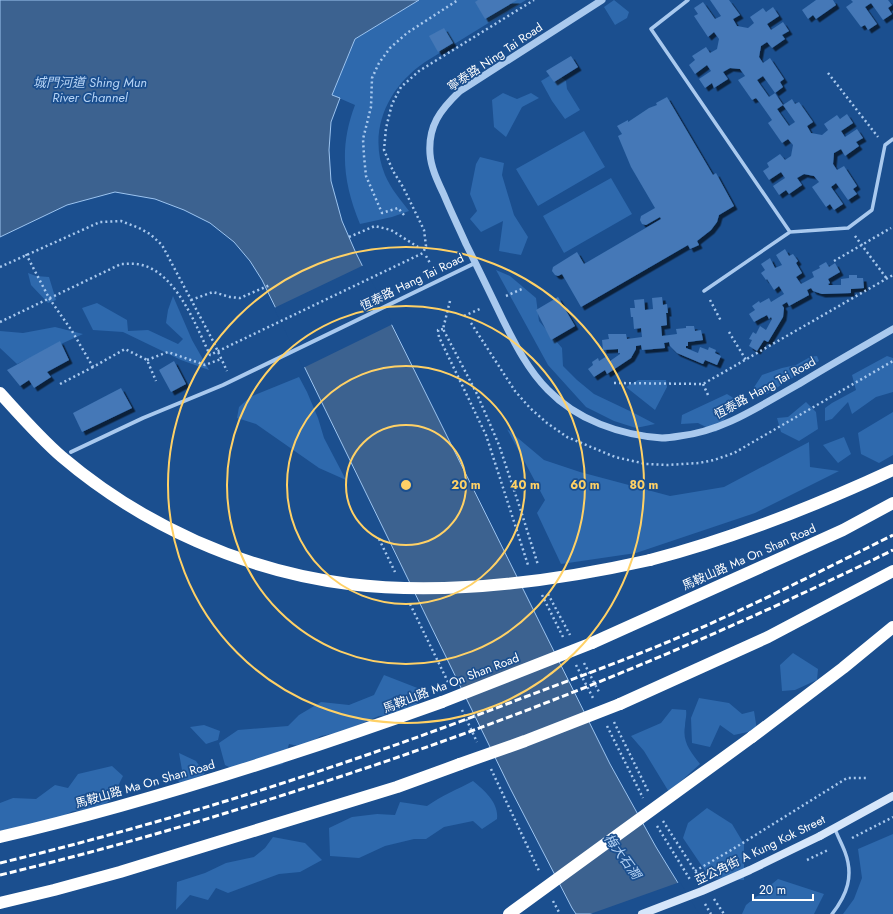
<svg xmlns="http://www.w3.org/2000/svg" width="893" height="914" viewBox="0 0 893 914" font-family="Jost,'Noto Sans TC',sans-serif">
  <style>
    .green { fill: #2e69ad }
    .water { fill: #3c6290; stroke: #9cc4f0 }
    .pier { fill: #1b4f8f }
    .building { fill: #4478b7; filter: url(#shadow) }
    .lines { fill: none; stroke-linecap: round; stroke-linejoin: round }
    .path { stroke: #a9c9ee; stroke-width: 2.5; stroke-dasharray: 2 3; stroke-linecap: butt }
    .pedestrian { stroke: #a9c9ee; stroke-width: 3.5 }
    .minor { stroke: #a9c9ee; stroke-width: 4 }
    .tertiary { stroke: #a9c9ee; stroke-width: 7 }
    .secondary { stroke: #d6e6fa; stroke-width: 8 }
    .motorway { stroke: #fff; stroke-width: 12 }
    .rail { stroke: #fff; stroke-width: 3; stroke-dasharray: 7 3; stroke-linecap: butt }
    .path-bridge { stroke: #a9c9ee; stroke-width: 2.5; stroke-dasharray: 2 3; stroke-linecap: butt }
    .secondary-bridge { stroke: #d6e6fa; stroke-width: 8 }
    .motorway-bridge { stroke: #fff; stroke-width: 12 }
    .ring { fill: none; stroke: #ffd166; stroke-width: 2 }
    .labels { text-anchor: middle; stroke-width: 3.5; stroke-linejoin: round; paint-order: stroke }
    .street-label { font-size: 12px; fill: #fff; stroke: #1b4f8f }
    .water-label { font-size: 13px; font-style: italic; fill: #b5d3f5; stroke: #1b4f8f }
    .centre { fill: #ffd166; stroke: #1b4f8f; stroke-width: 2 }
    .ring-label { font-size: 12px; text-anchor: middle; font-weight: bold; fill: #ffd166; stroke: #1b4f8f; stroke-width: 3.5; stroke-linejoin: round; paint-order: stroke }
  </style>
  <defs>
    <filter id="shadow"><feDropShadow dx="3.5" dy="3.5" stdDeviation="0" flood-color="#0009"/></filter>
  </defs>
  <rect width="100%" height="100%" fill="#1b4f8f"/>
  <path class="green" d="M419,0h107l-101,62c-37,25 -58,69 -40,113 6,14 15,24 24,36l-17,6 -32,7c-17,-41 -21,-77 -5,-119l-23,-10 23,-56z
    M614,0l15,12 -2,6 -12,7 -11,-18z
    M556,72l10,9 1,8 13,21 -15,9 -13,-18 -11,-20z
    M503,93l14,6 14,-6 8,5 -17,9 -16,30 -12,-10 -2,-27z
    M584,131l21,36 -67,39 -22,-37z
    M480,157l24,6 -2,12 12,40 14,22 -7,18 -22,-4 4,-30 -22,11 -11,-13 7,-8 -7,-17 6,-30z
    M611,178l21,36 -68,39 -21,-37z
    M496,270l14,6 26,22 3,23 23,27 1,18 14,14 17,14 40,19 21,11 -19,4 -22,-7 -28,-14 -38,-42z
    M28,273l8,3 13,1 7,23 -8,3 -17,-18z
    M173,296l19,44 17,30 -28,-10 -58,-28 -30,-2 -11,-22 15,-5 30,17 1,11 20,-1 30,14 5,-5 -17,-16 2,-13z
    M55,327l28,7 -66,30 -17,-16v-17l23,2z
    M817,356l2,5 -52,33 -13,2 -3,-4 11,-17 20,-7 14,-3 14,-8z
    M887,356l6,2v34l-17,5 -24,17 -4,-12 -16,17 -7,2v-13l7,-5 24,-13 -4,-15z
    M299,377l8,15 11,26 6,20 22,42 -27,-12 -63,-44 -19,-6 2,-11 11,-10z
    M638,380h28l1,7 -12,23 -29,-23z
    M727,394l8,5 2,9 -12,10 -9,14 -18,-9 -17,1 1,-9z
    M806,402l10,10 2,17 -19,12 -18,-9 -4,-14 11,-1z
    M893,412v43l-14,8 -18,-9 -3,-21z
    M507,429l37,31 36,12 90,24 54,-9 85,-45 1,25 29,4 -84,42 -119,40 -75,11 -24,-51 8,-13z
    M844,437l7,17 -13,9 -15,-18z
    M793,653l25,16 -1,11 -22,10 -13,1 -2,-26z
    M384,675l36,14 2,9 -6,7 -23,10 -14,1 -38,16 -20,4 -18,11 -14,-3 -6,20 -40,10 -18,-9 -6,-22 19,-13 50,-4 11,-11 22,-13 28,3 25,-10z
    M699,698l30,5 13,11 12,-3 3,19 -23,5 -14,-10 -10,22 -18,-4 -1,-25z
    M672,709l14,1c1,6 -1,10 -1,16 -3,16 6,26 15,38l-31,28 -25,-41 -13,-15 30,-13z
    M204,725l16,6 -2,9 -12,4 -16,-17z
    M179,753l17,8 9,13 -24,9 -8,-5 9,-8z
    M112,766l11,10 -12,24 -11,7 -11,3 -16,1 -22,11 -51,9v-28l13,-5 23,1 19,-14 13,3 10,-14z
    M473,781c12,10 26,22 24,38l-15,10 -9,-8 -29,6 -18,12h-12l-29,7 -26,12 -29,-2 -1,-28 23,-11 25,-3 18,1 5,-13 27,4c14,-10 31,-17 46,-25z
    M707,808l25,16 12,20v36l-34,-2 -27,-40 5,-15z
    M893,834v80h-50l11,-15 8,-21 -4,-29z
    M273,837l32,6 17,17 -22,12 -21,2 -51,19 -12,-5 -8,12 -18,-5 -14,15 1,-28 28,-9 21,-10 28,-6 11,-9z
    M778,879l46,15 -10,20h-72l4,-9z"/>
  <path class="water" d="M0,0h419l-64,39 -23,56 8,3 -9,24 -2,28 2,31 11,40 13,30 255,513 46,83 41,67h-121l-4,-6 -62,-120 -248,-508 -12,-19 -16,-19 -24,-19 -26,-13 -29,-11 -40,-7 -48,13 -67,32z"/>
  <path class="pier" d="M364,265l29,59 -90,44 -29,-60z
    M680,882l19,32h-109z"/>
  <path class="building" d="M478,0h39l-32,19 -10,-17z
    M710,0h19l11,15 -7,4 4,7 11,2 6,-5 -4,-6 13,-9 3,4 7,-5 6,9 -12,8 4,6 12,-8 6,9 -7,4 3,4 -13,9 -5,-6 -6,4 -2,11 4,6 7,-5 14,21 -4,3 3,5 -8,6 -12,-17 -6,4 12,17 6,-4 8,12 -6,4 12,17 6,-4 -12,-17 9,-6 3,5 4,-2 14,20 -6,4 4,7 11,2 6,-5 -4,-6 13,-9 3,4 7,-5 6,9 -12,8 4,6 12,-8 6,9 -7,4 3,4 -14,10 -4,-7 -7,4 -1,11 4,6 7,-4 13,20 -4,3 4,5 -9,6 -12,-17 -5,4 12,17 -9,6 -4,-6 -4,3 -14,-20 7,-5 -5,-6 -10,-2 -7,4 5,7 -13,9 -3,-4 -7,5 -6,-9 12,-8 -4,-6 -12,8 -6,-9 6,-4 -2,-4 13,-9 5,6 6,-4 2,-11 -5,-6 -6,4 -14,-20 4,-3 -12,-17 -4,-5 -4,2 -14,-20 7,-4 -5,-7 -10,-1 -7,4 5,7 -14,9 -2,-5 -7,5 -6,-9 12,-8 -4,-6 -12,9 -6,-9 6,-5 -3,-4 14,-9 4,6 7,-4 2,-10 -5,-7 -6,5 -14,-21 4,-2 -4,-6 9,-6 12,17 6,-3z
    M816,0h17l3,5 -20,14 -3,-4 -5,4 -6,-9z
    M851,0h37l4,5 -4,3 4,6 -9,6 -12,-17 -6,4 12,17 -9,6 -3,-5 -4,2 -15,-20 7,-5z
    M444,28l9,15 -15,9 -9,-16z
    M571,56l7,11 -24,15 -8,-11z
    M667,97l46,78 3,-2 18,33 -15,9 -2,7 -6,8 -14,11 2,4 -9,4 -2,-4 -107,62 -19,-33 -4,2 -3,-1 -3,-4 1,-4 24,-15 7,12 77,-45 -1,-2 -14,8 -4,-1 -2,-4 1,-4 14,-8 -24,-41 -13,-31 4,-2 -5,-8 11,-6v2l21,-14 8,-3 -1,-2z
    M785,249l4,7 4,-2 5,7 -2,2 6,10 -6,4 5,7 13,-7 -2,-5 8,-4 -1,-2 7,-4 3,5 6,-4 5,9 -12,7 2,4 -2,1 1,1h12v-6l8,-1v-3h8v3h6l1,10 -13,1v4l-29,1 -9,-3 -2,-3 -4,2 2,5 -20,11 -2,-4 -5,3 2,3 -1,9 -15,25 -4,-2 -7,11 -8,-5 3,-6 -3,-1 4,-7 3,2 4,-8 6,4 6,-11 -1,-2 -2,2 -2,-4 -13,7 -5,-8 6,-4 -3,-4 7,-5 1,2 9,-5 2,4 13,-8 -5,-8 -5,4 -7,-11 -1,1 -5,-7 4,-3 -4,-6 9,-6 5,10 7,-3 -6,-10z
    M558,297l17,29 -24,14 -15,-30z
    M662,297l1,8 4,-1 1,9h-2l1,12 -6,1 1,10 15,-2 -1,-5 10,-1v-2h8l1,5 6,-1 2,10 -15,2v4h-2v2l12,5 2,-6 8,3 1,-3 7,3 -1,3 6,3 -4,9 -12,-5 -2,4 -26,-11 -7,-7 -1,-4 -5,1 1,5 -23,2 -1,-5 -5,1v3l-5,9 -24,16 -2,-4 -11,7 -6,-8 5,-4 -1,-3 6,-4 1,3 8,-5 3,5 10,-7v-1h-2v-4l-15,1 -1,-10 7,-1 -1,-5h18l1,5 15,-2 -1,-9 -7,1 -1,-12h-2l-1,-9h5l-1,-8 10,-1 1,11 8,-1 -1,-11z
    M60,341l9,19 -22,12 4,5 -17,11 -5,-8 -9,6 -13,-16z
    M174,361l12,23 -15,8 -12,-22z
    M121,388l11,20 -50,24 -9,-19z"/>
  <g class="lines">
    <path class="path" d="M828,73l50,64
      M404,215l-6,-7 -16,5 -16,-37 -2,-20 -1,-17 8,-32 1,-29 7,-15 11,-15 17,-15 51,-33
      M855,236l32,43
      M349,237l26,-11 16,4 27,17
      M26,254l23,44 23,33 21,36 32,-18 22,11 9,21
      M426,256l4,7
      M834,261l57,-33
      M0,267l100,-45 21,-1 18,7 11,6 12,11 51,96 14,30
      M506,296l16,-7
      M191,300l22,-8 17,5 10,1 30,-13
      M710,300l11,21
      M450,301l-7,28 34,65 22,51 22,66 17,54
      M464,316l18,-8
      M0,322l121,-58c7,0 14,-1 21,1 35,9 54,61 68,90l213,-102 3,-7 -2,-16 -21,-43 -10,-16 -9,-21 2,-22 6,-24 9,-17 18,-16 115,-71
      M471,323l44,68 15,17 17,15 20,14 48,20 31,7 21,1 32,-2 15,-3 20,-7 159,-92
      M443,329l-5,1 1,7 47,98 42,130
      M729,332l17,28
      M147,360l21,-8 37,13 16,-6
      M614,383l89,1 190,-109
      M60,384l33,-17
      M703,384l5,11
      M379,539l16,33
      M548,594l22,41
      M542,595l21,42
      M410,604l38,78
      M584,663l16,31
      M576,665l17,33
      M462,710l15,32
      M614,722l35,71
      M607,726l36,72
      M491,769l49,104
      M663,821l36,56
      M657,826l34,55
      M852,838l41,-21
      M695,871l38,-22 114,-71h20
      M714,899l10,15
      M553,901l7,13
      M705,904l6,10"/>
    <path class="pedestrian" d="M688,0l-37,29 139,203
      M704,291l86,-59 58,-4 24,-18 13,-65 8,-6
      M832,914c15,-19 22,-38 13,-62 -3,-8 -7,-15 -10,-23"/>
    <path class="minor" d="M71,452l72,-34 80,-33 252,-122"/>
    <path class="tertiary" d="M602,0l-142,91c-20,19 -32,35 -30,63 1,14 8,28 14,41 7,17 15,33 22,49 13,26 25,51 37,76 12,24 25,50 45,70 29,30 72,45 114,48 6,0 12,-1 18,-2 44,-5 81,-31 119,-52 31,-19 63,-37 94,-55"/>
    <path class="secondary" d="M820,836l73,-40"/>
    <path class="motorway" d="M650,560c85,-22 163,-53 243,-90
      M592,643l251,-113 50,-27
      M620,704l148,-67 125,-66
      M752,737l91,-69 50,-41
      M0,837c150,-35 297,-83 442,-135
      M0,903l54,-13 66,-18 277,-85 63,-23"/>
    <path class="rail" d="M0,863c179,-43 354,-100 525,-166 67,-25 135,-50 200,-80 57,-26 112,-54 168,-82
      M0,875c101,-24 200,-53 299,-85 204,-65 402,-145 594,-240"/>
    <path class="path-bridge" d="M807,860l21,-10"/>
    <path class="secondary-bridge" d="M642,914l60,-23 48,-21 70,-34"/>
    <path class="motorway-bridge" d="M0,393c20,22 40,45 62,64 80,68 182,114 287,127 99,12 203,-2 301,-24
      M442,702l150,-59
      M460,764l65,-23 95,-37
      M509,914l243,-177"/>
  </g>
  <g class="ring">
    <circle cx="406" cy="485" r="60"/>
    <circle cx="406" cy="485" r="119"/>
    <circle cx="406" cy="485" r="179"/>
    <circle cx="406" cy="485" r="238"/>
  </g>
  <g class="labels">
    <g class="street-label">
      <text transform="translate(495 57) rotate(-34)" y="4">寧泰路 Ning Tai Road</text>
      <text transform="translate(412 282) rotate(-26)" y="4">恆泰路 Hang Tai Road</text>
      <text transform="translate(765 388) rotate(-29)" y="4">恆泰路 Hang Tai Road</text>
      <text transform="translate(749 557) rotate(-24)" y="4">馬鞍山路 Ma On Shan Road</text>
      <text transform="translate(451 683) rotate(-21)" y="4">馬鞍山路 Ma On Shan Road</text>
      <text transform="translate(145 784) rotate(-16)" y="4">馬鞍山路 Ma On Shan Road</text>
      <text transform="translate(760 850) rotate(-26)" y="4">亞公角街 A Kung Kok Street</text>
    </g>
    <g class="water-label">
      <text x="90" y="87">城門河道 Shing Mun<tspan x="90" dy="15">River Channel</tspan></text>
      <text transform="translate(623 856) rotate(54)" y="5">梅大石澗</text>
    </g>
  </g>
  <circle cx="406" cy="485" r="6" class="centre"/>
  <g class="ring-label">
    <text x="466" y="489">20 m</text>
    <text x="525" y="489">40 m</text>
    <text x="585" y="489">60 m</text>
    <text x="644" y="489">80 m</text>
  </g>
  <path d="M753 894v6h60v-6" fill="none" stroke="#ffffff" stroke-width="2"/>
  <text x="759" y="894" font-size="12" fill="#ffffff" stroke="#1b4f8f" stroke-width="3" paint-order="stroke">20 m</text>
</svg>
